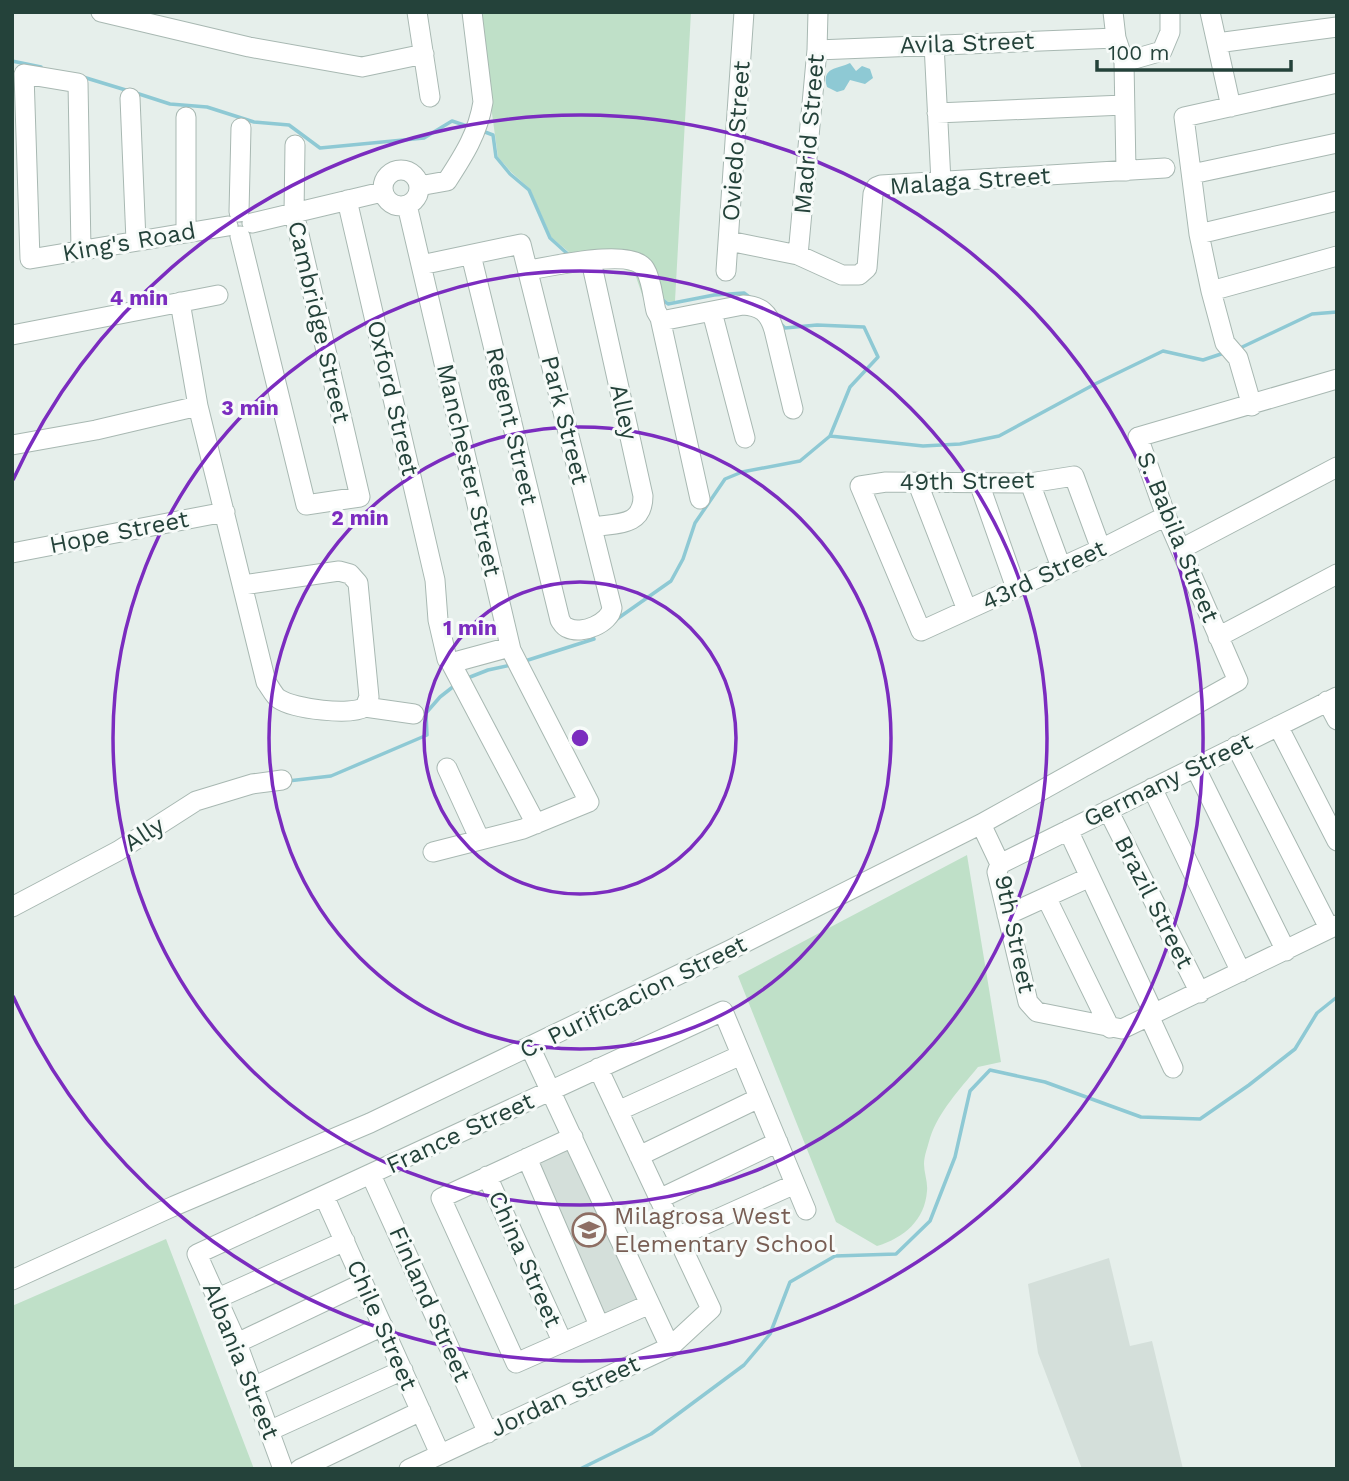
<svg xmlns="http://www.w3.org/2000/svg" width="1349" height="1481" viewBox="0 0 1349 1481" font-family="'Work Sans',sans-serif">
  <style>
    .built { fill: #d4dfda }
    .green { fill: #bfe0c8 }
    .water { fill: #8ec9d4 }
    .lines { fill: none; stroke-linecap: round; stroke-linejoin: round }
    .stream { stroke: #8ec9d4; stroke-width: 3.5 }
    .minor-casing { stroke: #a8b8b2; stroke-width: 21 }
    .minor { stroke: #fff; stroke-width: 19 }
    .ring { fill: none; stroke: #7b2cbf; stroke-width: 3.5 }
    .labels { text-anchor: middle; stroke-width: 6; stroke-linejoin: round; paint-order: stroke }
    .street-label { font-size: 24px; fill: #24423a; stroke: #f7fbf9 }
    .education-label { font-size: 24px; fill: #785e54; stroke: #f7fbf9; text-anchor: start }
    .centre { fill: #7b2cbf; stroke: #f7fbf9; stroke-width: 3.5 }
    .ring-label { font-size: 21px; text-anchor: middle; font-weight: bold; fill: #7b2cbf; stroke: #f7fbf9; stroke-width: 6; stroke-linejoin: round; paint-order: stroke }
  </style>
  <rect width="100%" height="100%" fill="#e6efeb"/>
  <path class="built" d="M572,1141l75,160 -43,19 -71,-160z
    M1109,1258l21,88 22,-5 31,128h-101l-44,-116 -10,-69z"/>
  <path class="green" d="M478,12h213l-16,289 -7,1 -12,-10 -12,8 -9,-26 -25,-11 -18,20 -16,-25 -25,-21 -21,-48 -19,-17 -13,-15z
    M967,855l34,207 -23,5c-18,22 -39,44 -48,71 -2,8 -6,18 -6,26 0,9 4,18 3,27 -2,29 -23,47 -50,55l-41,-24 -98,-246z
    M166,1239l88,230h-242v-163z"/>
  <path class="water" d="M850,63l6,8 6,-5 8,3 3,9 -8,6 -15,-4 -6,10 -7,2 -10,-5c-6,-20 11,-18 23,-24z"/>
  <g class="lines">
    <path class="stream" d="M12,61l29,6
      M83,77l46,14
      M136,93l34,11 37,3 47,15 35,3 31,23 104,-10 28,-17 18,6
      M485,132l8,3 3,22 14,17 19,16 21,48 20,18
      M663,300l5,4 46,-9 30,-2 8,6
      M1238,349l74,-35 25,-2
      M830,436l93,10 37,-2 39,-8 96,-52 68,-33 40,9 21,-7
      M617,619l54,-38 12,-22 12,-36 30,-44 17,-7 58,-11 30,-25 20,-49 28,-30 -14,-30 -47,-2 -32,3 -4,-4
      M525,661l69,-22 -2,-4
      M465,679l23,-9 23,-5
      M288,781l43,-5 96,-41 -1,-22 14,-16 14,-11
      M580,1469l71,-35 93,-69 26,-31 20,-52 45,-26 61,-2 34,-33 25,-64 15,-66 20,-21 55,12 96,35 59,2 49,-34 46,-36 22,-36 20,-16"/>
    <defs>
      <path id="minor" d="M101,12l148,35 113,20 62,-13
        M417,12l13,85
        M1113,12l3,26 8,24 2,109
        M1210,12l21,95
        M1217,43l120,-16
        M934,44l7,138
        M817,50l299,-12
        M1124,62l38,-11 8,-19v-20
        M130,98l6,143
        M937,113l187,-8
        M383 188a18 18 0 1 1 36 0a18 18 0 1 1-36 0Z
        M1192,174l145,-31
        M419,186l28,-5c17,-26 31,-48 36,-79l-11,-90
        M347,200l88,380 3,40 9,39 4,4 85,161
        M407,205l104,445 78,152 -66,27 -90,23
        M239,212l2,-84
        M252,223l130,-31
        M186,232v-115
        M1199,234l138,-33
        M240,236l66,269 54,-8 -66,-284 1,-68
        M729,241l69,14 44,20h17l8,-7 6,-74 3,-7 5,-2 284,-17
        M81,250l-3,-167 -54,-9 6,185 198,-33
        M798,255l19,-205 1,-38
        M591,261l52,235c0,31 -27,27 -51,31
        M421,265l100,-21 91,364c-2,15 -30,27 -44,20 -4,-1 -6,-5 -8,-8l-89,-365
        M528,270c22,-3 104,-23 117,-1 7,11 8,30 11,42l4,7 6,2 77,-15c18,1 26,8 31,25l19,79
        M726,271l18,-259
        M1211,291l126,-35
        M180,302l18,104 68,276c4,5 8,14 13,17 15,10 72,17 86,8l4,-10 -11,-114 -8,-9 -11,-3 -96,14
        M712,312l33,126
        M660,318l40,181
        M12,335l206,-40
        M1252,406l-14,-48 -13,-15 -14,-52 -12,-57 -15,-117 153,-34
        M12,445l84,-15 102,-24
        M979,483l37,105
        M1030,483l31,84
        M918,484l49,126
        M1101,549l-27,-73 -44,7 -144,-1 -26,4 61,145 180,-82 65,-33
        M1181,549l156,-82
        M12,553l213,-41
        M1218,637l119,-63
        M451,663l59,-16
        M1327,701l10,19
        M365,707l49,7
        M1278,726l59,115
        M1236,746l93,182
        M1195,767l91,184
        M447,768l33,72
        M1152,788l89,184
        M1108,810l92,183
        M981,824l19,40 -3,8 31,130 9,10 85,17 215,-104
        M1068,830l86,184
        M1000,864l337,-167
        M1046,897l64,131
        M12,907l106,-56 78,-50 56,-17 30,-4
        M1007,915l83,-38
        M1149,1016l24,52
        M530,1047l140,300
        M618,1111l123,-56
        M573,1137l-132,61 75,165 134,-59
        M639,1156l120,-58
        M527,1158l72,167
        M371,1175l117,258
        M487,1176l75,165
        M324,1196l116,258
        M659,1199l119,-57
        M677,1237l118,-53
        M12,1280l162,-74 196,-83 360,-173 251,-126 257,-143 -72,-165 -28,-79 199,-58
        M216,1299l129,-58
        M237,1343l126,-60
        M253,1387l130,-61
        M269,1431l134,-61
        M283,1469l-46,-126 -40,-89 526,-243 83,199
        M300,1469l121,-58
        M409,1469l261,-122 41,-38 -113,-241"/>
    </defs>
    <use href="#minor" class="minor-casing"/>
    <use href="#minor" class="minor"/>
  </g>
  <g class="ring">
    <circle cx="580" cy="738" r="156"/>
    <circle cx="580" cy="738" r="311"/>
    <circle cx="580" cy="738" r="467"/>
    <path d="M13 480A623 623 0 1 1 13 996"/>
  </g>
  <defs>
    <symbol id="school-ring" viewBox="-11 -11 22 22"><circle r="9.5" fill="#f7fbf9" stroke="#8d6e63" stroke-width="1.5"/><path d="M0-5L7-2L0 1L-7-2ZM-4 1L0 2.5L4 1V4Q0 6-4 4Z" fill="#8d6e63"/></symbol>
  </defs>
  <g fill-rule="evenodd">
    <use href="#school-ring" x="570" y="1211" width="38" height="38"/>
  </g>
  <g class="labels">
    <g class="street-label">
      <text transform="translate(967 43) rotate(-2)" y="8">Avila Street</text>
      <text transform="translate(809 134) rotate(-85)" y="8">Madrid Street</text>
      <text transform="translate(736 141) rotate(-86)" y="8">Oviedo Street</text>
      <text transform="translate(970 181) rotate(-4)" y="8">Malaga Street</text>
      <text transform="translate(129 242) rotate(-10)" y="8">King's Road</text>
      <text transform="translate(319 322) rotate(77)" y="8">Cambridge Street</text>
      <text transform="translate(393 398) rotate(77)" y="8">Oxford Street</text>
      <text transform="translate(624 412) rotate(78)" y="8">Alley</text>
      <text transform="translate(565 420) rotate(76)" y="8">Park Street</text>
      <text transform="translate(512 426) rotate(77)" y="8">Regent Street</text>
      <text transform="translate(469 470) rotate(77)" y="8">Manchester Street</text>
      <text transform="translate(967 481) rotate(-1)" y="8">49th Street</text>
      <text transform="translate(119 532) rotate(-11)" y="8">Hope Street</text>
      <text transform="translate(1178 537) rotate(68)" y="8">S. Babila Street</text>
      <text transform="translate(1044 575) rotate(-25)" y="8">43rd Street</text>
      <text transform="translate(1168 780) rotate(-26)" y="8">Germany Street</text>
      <text transform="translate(144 834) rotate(-33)" y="8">Ally</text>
      <text transform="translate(1154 902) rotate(63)" y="8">Brazil Street</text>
      <text transform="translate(1015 934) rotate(78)" y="8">9th Street</text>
      <text transform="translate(633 997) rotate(-26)" y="8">C. Purificacion Street</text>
      <text transform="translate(460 1133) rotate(-25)" y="8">France Street</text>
      <text transform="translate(525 1259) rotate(66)" y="8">China Street</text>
      <text transform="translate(430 1304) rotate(66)" y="8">Finland Street</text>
      <text transform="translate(382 1325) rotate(66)" y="8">Chile Street</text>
      <text transform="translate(241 1361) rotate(68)" y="8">Albania Street</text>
      <text transform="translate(565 1396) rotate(-25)" y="8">Jordan Street</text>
    </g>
    <g class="education-label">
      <text x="614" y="1224">Milagrosa West<tspan x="614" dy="28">Elementary School</tspan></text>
    </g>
  </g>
  <circle cx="580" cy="738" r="10" class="centre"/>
  <g class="ring-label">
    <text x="139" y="305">4 min</text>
    <text x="250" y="415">3 min</text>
    <text x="360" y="525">2 min</text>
    <text x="470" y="635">1 min</text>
  </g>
  <rect width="1349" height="1481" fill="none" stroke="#24423a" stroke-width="28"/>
  <path d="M1097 60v10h194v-10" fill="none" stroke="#24423a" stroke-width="3.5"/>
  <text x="1108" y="60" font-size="21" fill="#24423a" stroke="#f7fbf9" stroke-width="5" paint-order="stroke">100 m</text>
</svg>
